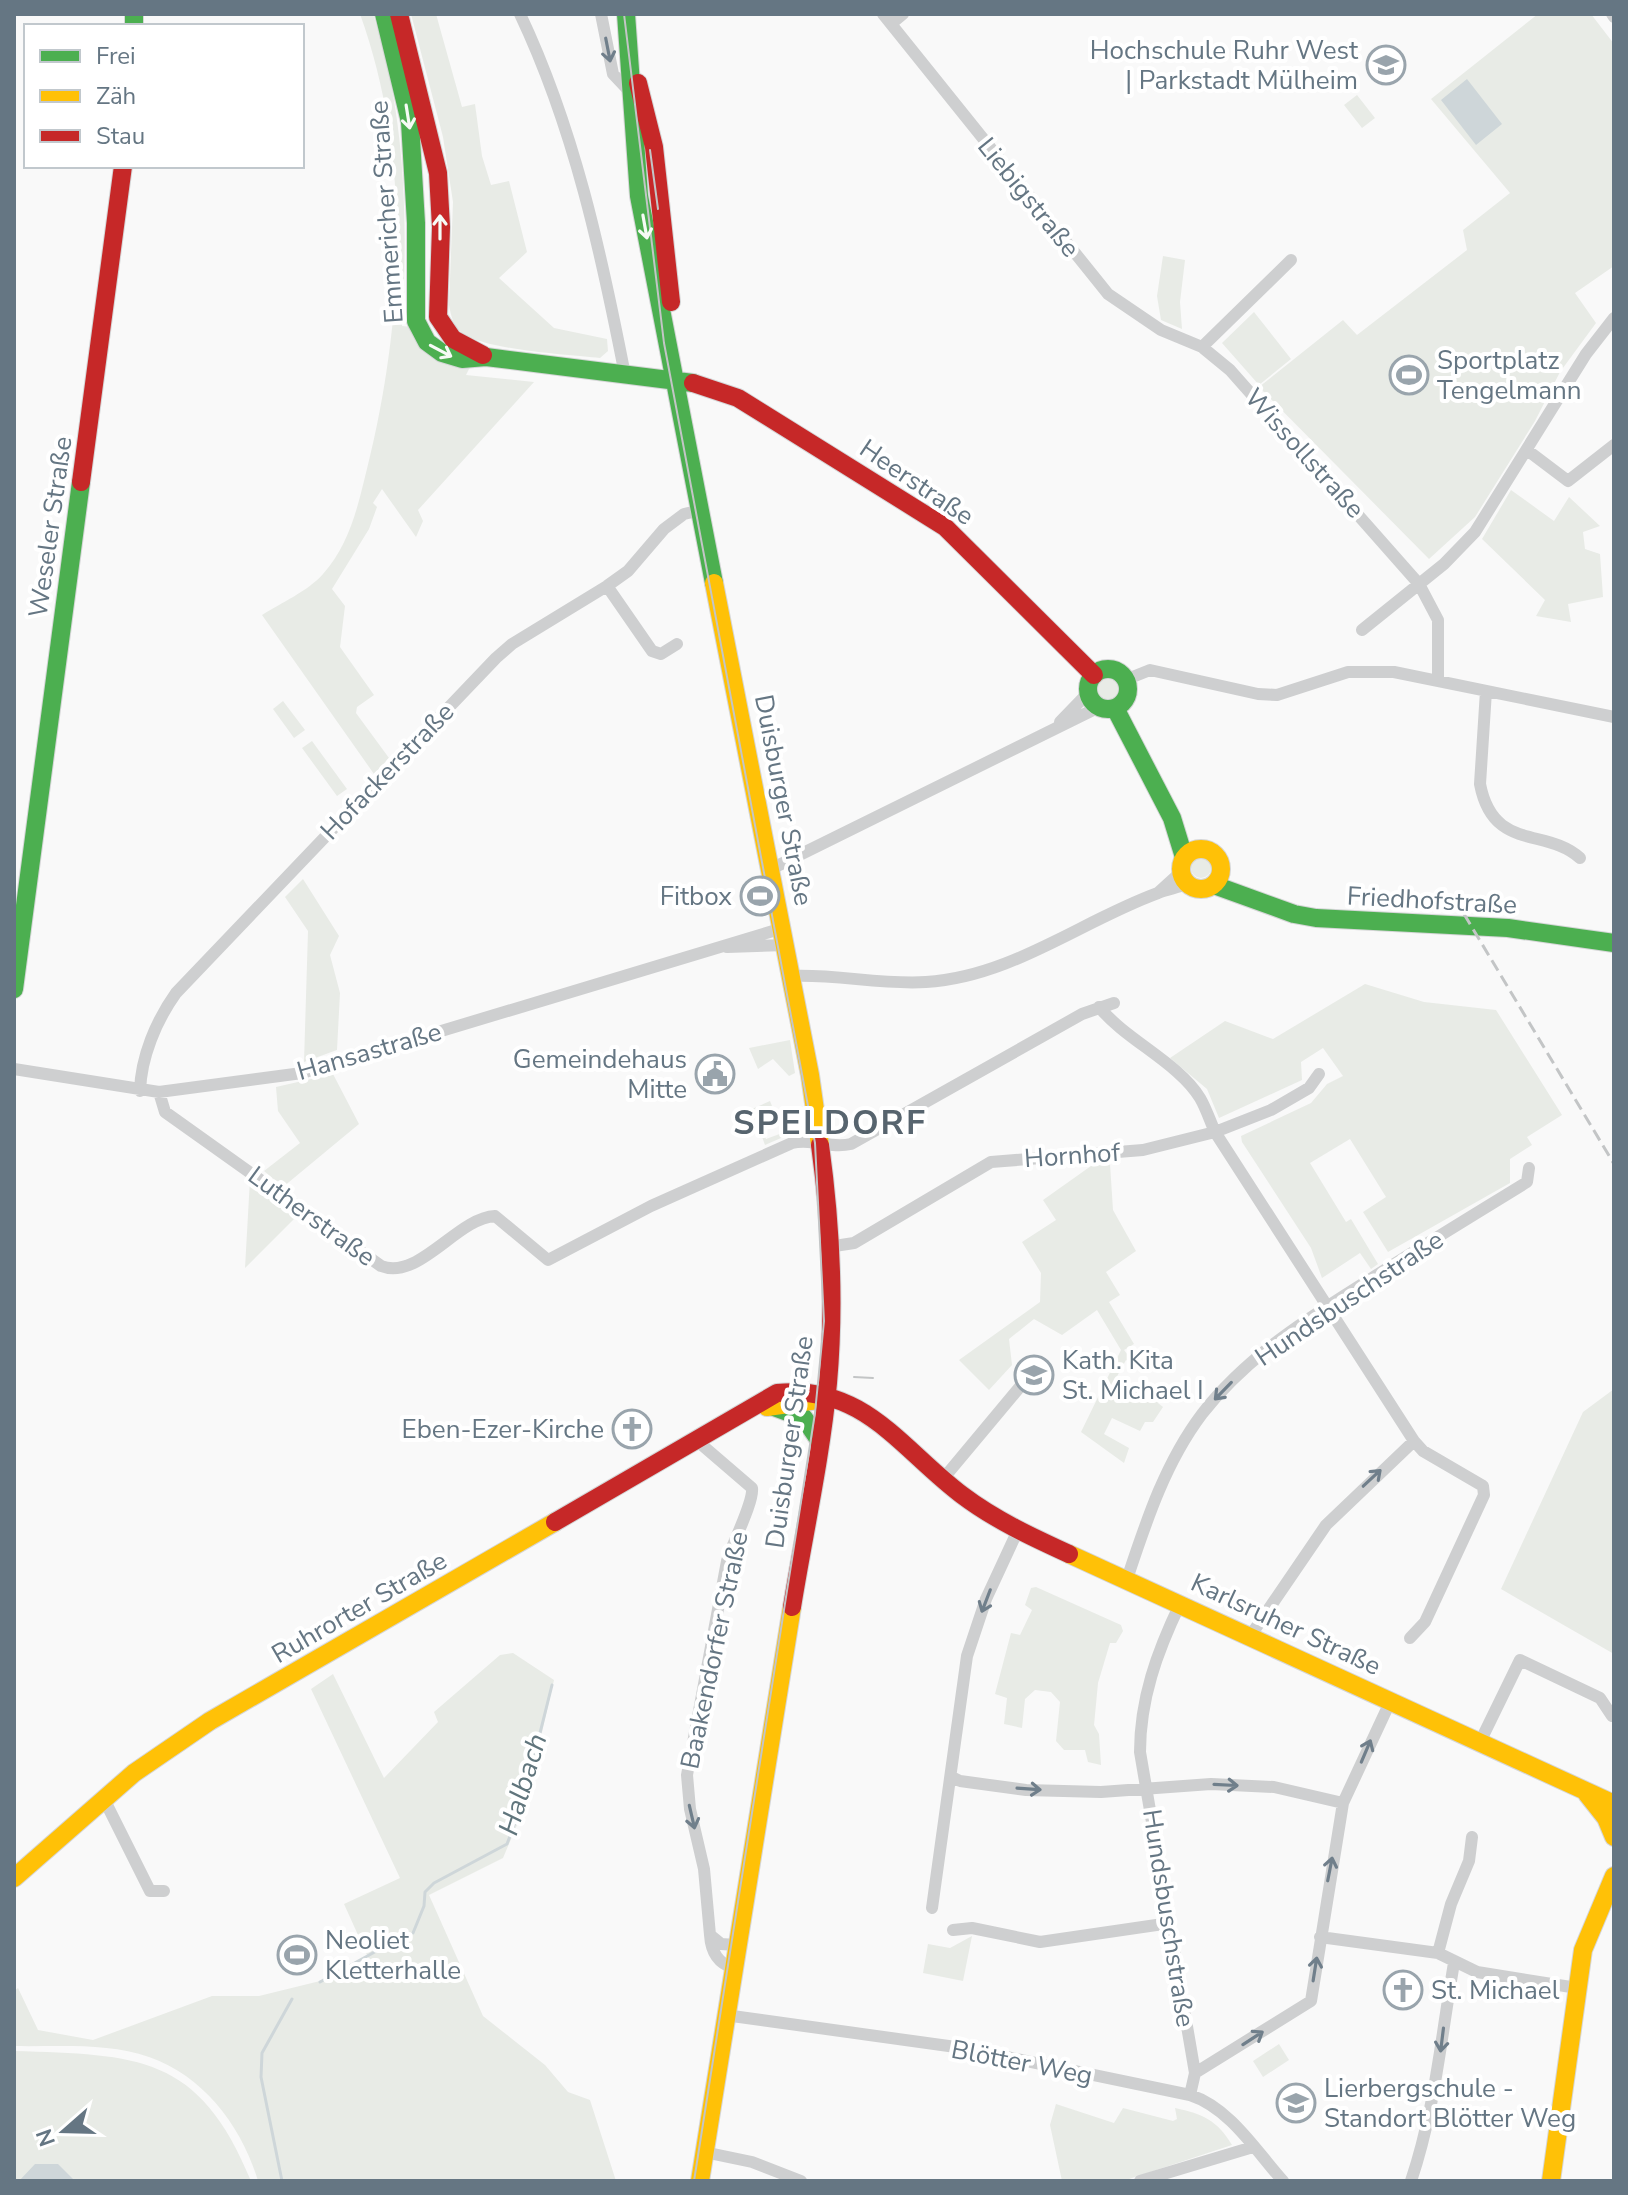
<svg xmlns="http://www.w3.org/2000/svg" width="1628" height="2195" viewBox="0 0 1628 2195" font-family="'Nunito Sans',sans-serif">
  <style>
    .green { fill: #e8ebe6 }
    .water { fill: #ced6d9 }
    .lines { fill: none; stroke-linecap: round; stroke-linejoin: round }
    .stream { stroke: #ced6d9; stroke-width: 3 }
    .fast-casing { stroke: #d5d6d7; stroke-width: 20 }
    .slow-casing { stroke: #d5d6d7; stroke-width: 20 }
    .jam-casing { stroke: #d5d6d7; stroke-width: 20 }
    .street { stroke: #cecfd0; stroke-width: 12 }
    .fast { stroke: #4caf50; stroke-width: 18 }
    .slow { stroke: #ffc107; stroke-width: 18 }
    .jam { stroke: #c62828; stroke-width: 18 }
    .tram { stroke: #c3c5c6; stroke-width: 2 }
    .rail { stroke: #c3c5c6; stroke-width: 3; stroke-dasharray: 12 6; stroke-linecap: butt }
    .oneway { stroke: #707f8b }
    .oneway2 { stroke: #f6fbf6 }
    .labels { text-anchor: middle; stroke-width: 8; stroke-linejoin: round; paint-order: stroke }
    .poi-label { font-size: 26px; fill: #657683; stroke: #fff; text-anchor: start }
    .street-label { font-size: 26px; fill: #657683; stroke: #fff }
    .water-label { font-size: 28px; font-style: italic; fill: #60757c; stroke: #fff }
    .district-label { font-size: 34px; font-weight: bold; letter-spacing: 2px; fill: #57646e; stroke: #fff }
  </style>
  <rect width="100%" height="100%" fill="#f9f9f9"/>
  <path class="green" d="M360,14h13c33,102 35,205 29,312l10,1 58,40 -4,8 68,7 -116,128 5,11 -7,16 -34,-48 -9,14 4,4 -8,22 -37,60 13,17 -5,41 34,48 -17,12 -1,6 33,45 -15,16 -112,-159c19,-12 46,-24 61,-41 24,-27 33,-60 41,-93 39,-151 50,-317 -4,-467z
    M411,14h25l26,93 13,-3 7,52 9,29 18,-4 18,71 -28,26 55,50 53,11 1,12 -8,7c-30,-3 -115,-8 -138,-25 -9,-8 -11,-17 -13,-28l4,-103 -10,-65z
    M1538,14h53l23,30v222l-39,27 21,30 -36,49 -25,49 -60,96 -46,42 -170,-172 84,-67 14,15 110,-85 -4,-20 47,-37 -79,-94z
    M1357,95l18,23 -13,10 -18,-23z
    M1163,256l22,4 -5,42 2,27 -21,-9 -4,-24z
    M1254,312l37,47 -32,26 -37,-42z
    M1511,490l43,31 15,-24 31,29 -17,6 2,17 15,5 3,43 -35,7 3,18 -35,-6 9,-16 -63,-61z
    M1098 689a10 10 0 1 1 20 0a10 10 0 1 1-20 0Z
    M283,701l22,29 -11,8 -21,-29z
    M312,741l35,48 -10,7 -35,-48z
    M1191 868a10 10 0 1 1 20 0a10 10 0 1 1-20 0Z
    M303,879l36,57 -9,19 10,38 -3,57 -33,12 4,-131 -23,-34z
    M1365,984l59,18 72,8 66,105 -35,22 5,8 -22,14v24l-122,69 -25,-40 23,-15 -36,-58 -40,24 36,59 5,-3 27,45 -7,5 -11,-16 -38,25 -11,-30 -69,-106 -1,-6 70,-33 16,-19 16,-8 -20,-28 -22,14 1,18 -83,38 -12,-29 -37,-31 55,-37 48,18z
    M790,1040l5,33 -6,3 -16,-17 -15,10 -9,-21z
    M333,1074l26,50 -76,63 -19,-16 36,-28 -22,-32 -2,-24z
    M770,1101l2,5 -16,7 10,26 19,-7v-9l10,1 2,7 -32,14 -13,-36z
    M1110,1164l3,46 23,41 -30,21 14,23 -11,7 25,42 -10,6 10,13 -8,-3 -11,20 25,13 7,-12 18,12 -7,10 5,4 -10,15h-8l-5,9 -28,-13 -8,16 25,14 -5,15 -43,-31 40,-82 -24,-40 -35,25 -28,-16 -25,20 3,26 -23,25 -30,-30 81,-58 1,-29 -19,-31 34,-22 -13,-20 48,-34z
    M250,1179l46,38 -51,51z
    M1614,1389v265l-113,-65 82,-177z
    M1036,1587l85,38 2,6 -7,12h-6l-12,40 -4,42 5,9 2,31 -13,-3 -3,-12h-21l-8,-9 4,-39 -9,-10 -16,-2 -10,9 -3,29 -18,-4 3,-26 -12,-4 16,-61 9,2 12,-25 -7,-5 6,-17z
    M513,1653l41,27 -29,126 -22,52 -74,37 54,121 62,49 23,27 22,8 26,81h-358c-16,-54 -54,-105 -109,-124 -42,-15 -92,-10 -135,-11v-55l4,-3 20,42 55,10 119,-44h47l114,-28 -29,-64 56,-26 -89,-189 22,-15 51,104 54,-56 -4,-10 66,-57z
    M972,1936l-9,45 -40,-8 5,-29 22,4z
    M1279,2044l10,16 -26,17 -10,-16z
    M14,2051c124,4 185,3 237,130h-237z
    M1056,2104l58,19 9,-15 50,13 4,-2 -2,-11c28,6 42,12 57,37l-109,36h-61l-12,-56z"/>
  <path class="water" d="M1467,79l35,45 -26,21 -35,-45z
    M35,2164h23l17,17h-56z"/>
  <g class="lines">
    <path class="stream" d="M413,1933l11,-27 1,-14 9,-9 73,-39 16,-43 29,-116
      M320,1982l82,-45
      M282,2181l-21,-104 1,-24 30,-54"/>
    <defs>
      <path id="fast" d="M134,14v12
        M384,14l26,108 6,101v98l11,21 15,11 20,6 24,-2 207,26
        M626,14l13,182 75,387
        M1088 689a20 20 0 1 1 40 0a20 20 0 1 1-40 0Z
        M1115,708l57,110 12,39
        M1214,885l80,29 22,4 192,10 106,15
        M14,989l67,-507
        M774,1407l30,11 15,22"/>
      <path id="slow" d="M714,583l96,492 10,70
        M1181 869a20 20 0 1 1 40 0a20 20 0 1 1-40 0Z
        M767,1407l58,-8
        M1069,1554l545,250
        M1587,1794l19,24 8,19
        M14,1878l120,-105 76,-52 345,-199
        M700,2181l92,-574
        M1551,2181l32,-231 31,-74"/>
      <path id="jam" d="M399,14l39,159 3,54 -3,90 15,22 30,16
        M638,83l16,64 17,155
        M693,383l45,15 207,129 149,148
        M81,482l42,-316
        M555,1522l222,-129c87,-9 124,56 185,102 33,25 70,42 107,59
        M792,1607c12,-74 29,-149 36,-224 7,-79 3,-159 -8,-238"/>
    </defs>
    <use href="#fast" class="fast-casing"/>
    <use href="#slow" class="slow-casing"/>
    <use href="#jam" class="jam-casing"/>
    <path class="street" d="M520,14c54,114 81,238 105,361
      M601,14l12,60 17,18
      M883,14l225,280 53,36 41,17 28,23 189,214 19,36v60
      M1612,14l2,3
      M891,24l12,-10
      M1202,347l89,-87
      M1527,450l41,31 46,-36
      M607,586l45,65 9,3 16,-10
      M1362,630l82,-66 31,-32 111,-178 28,-36
      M1125,680l25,-10 108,24 19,1 71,-23h46l220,45
      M1486,691l-6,93c13,68 66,43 100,74
      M1060,722l28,-29
      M771,869l328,-162
      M1159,892l22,-20
      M727,947l59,-2
      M792,976c45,-2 89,9 134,6 85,-5 155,-61 232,-89 9,-4 19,-5 29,-9
      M1099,1007c27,33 80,56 101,91 6,10 10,23 15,34l199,309 9,10 60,35 1,9 -59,127 -15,16
      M14,1069l145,23 143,-19 481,-145
      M140,1091c1,-34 16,-70 36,-98l320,-335 16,-14 95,-58 21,-15 36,-42 20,-15 17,-4
      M159,1092l6,20 216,154c38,15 76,-48 114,-50l53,44 103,-54 141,-63c21,-5 38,6 59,1l231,-130 32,-11
      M828,1247l26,-4 137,-81 152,-12 72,-18 56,-22 38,-22 10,-14
      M695,1439l57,49c2,14 -20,56 -25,73l-40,214 3,34 14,60 6,66 11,9 15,1
      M943,1479l81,-97
      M1127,1579c19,-57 38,-116 75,-165 45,-58 109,-98 170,-136 52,-33 103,-64 155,-96l2,-14
      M1180,1604c-23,48 -40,95 -40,148l55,321 -5,22
      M1251,1635l75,-110 88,-84
      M1480,1742l40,-82 80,38 12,18
      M952,1777l8,4 66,9 75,2 110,-8 63,3 69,16
      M104,1799l46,92h14
      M932,1908l35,-252 19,-57 32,-69
      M953,1930l19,-2 68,14 130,-19
      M710,1935c1,16 7,28 23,33
      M1320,1937l118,16 39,19 100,16
      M1438,1953l13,-49 18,-43 3,-24
      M725,2015l238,33 227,47c40,13 66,56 93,86
      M1195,2073l116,-72 32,-198 48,-103
      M704,2152l48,10 49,19
      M1140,2181l113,-34
      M1411,2181c24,-71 30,-144 43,-218"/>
    <use href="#fast" class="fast"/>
    <use href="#slow" class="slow"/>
    <use href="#jam" class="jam"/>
    <path class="tram" d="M624,14l40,329 151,800 9,178 -9,92 -121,768
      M650,150l8,59
      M854,1377l19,1"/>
    <path class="rail" d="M1464,914l150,250"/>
  </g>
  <defs><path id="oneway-shaft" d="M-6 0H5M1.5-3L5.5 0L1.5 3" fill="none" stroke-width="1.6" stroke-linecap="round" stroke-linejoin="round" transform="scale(2)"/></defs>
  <g class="oneway">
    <use href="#oneway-shaft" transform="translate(608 50) rotate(79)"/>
    <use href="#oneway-shaft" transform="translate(1223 1391) rotate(134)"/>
    <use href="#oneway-shaft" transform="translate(1372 1478) rotate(-43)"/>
    <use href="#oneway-shaft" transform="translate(986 1601) rotate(111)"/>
    <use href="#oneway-shaft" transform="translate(1366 1751) rotate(-67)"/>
    <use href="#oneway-shaft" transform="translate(1226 1785) rotate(3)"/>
    <use href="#oneway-shaft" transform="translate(1029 1789) rotate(4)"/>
    <use href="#oneway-shaft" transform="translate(692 1817) rotate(77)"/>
    <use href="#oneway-shaft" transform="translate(1330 1869) rotate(-79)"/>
    <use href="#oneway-shaft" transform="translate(1315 1969) rotate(-81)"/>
    <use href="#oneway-shaft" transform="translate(1253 2038) rotate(-33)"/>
    <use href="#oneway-shaft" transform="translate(1442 2040) rotate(97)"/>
  </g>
  <g class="oneway2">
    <use href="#oneway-shaft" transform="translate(408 117) rotate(81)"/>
    <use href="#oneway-shaft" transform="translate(440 227) rotate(-90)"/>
    <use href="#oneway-shaft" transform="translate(645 227) rotate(80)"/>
    <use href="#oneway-shaft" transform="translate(441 351) rotate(28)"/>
  </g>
  <defs>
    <symbol id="university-ring" viewBox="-11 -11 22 22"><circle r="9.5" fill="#fff" stroke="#99a4ac" stroke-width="1.5"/><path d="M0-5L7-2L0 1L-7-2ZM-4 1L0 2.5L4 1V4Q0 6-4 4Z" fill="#99a4ac"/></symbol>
    <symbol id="stadium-ring" viewBox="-11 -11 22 22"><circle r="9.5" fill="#fff" stroke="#99a4ac" stroke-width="1.5"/><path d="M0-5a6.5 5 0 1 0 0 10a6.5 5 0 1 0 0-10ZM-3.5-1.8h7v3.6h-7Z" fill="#99a4ac"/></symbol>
    <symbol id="civic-ring" viewBox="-11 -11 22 22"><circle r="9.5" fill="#fff" stroke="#99a4ac" stroke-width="1.5"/><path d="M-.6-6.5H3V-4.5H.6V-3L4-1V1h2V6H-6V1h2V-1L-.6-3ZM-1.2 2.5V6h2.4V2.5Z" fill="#99a4ac"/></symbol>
    <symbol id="school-ring" viewBox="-11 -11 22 22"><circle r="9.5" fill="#fff" stroke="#99a4ac" stroke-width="1.5"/><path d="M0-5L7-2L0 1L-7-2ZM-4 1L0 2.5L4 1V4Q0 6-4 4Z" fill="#99a4ac"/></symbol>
    <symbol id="church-ring" viewBox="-11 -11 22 22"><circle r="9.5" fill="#fff" stroke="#99a4ac" stroke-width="1.5"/><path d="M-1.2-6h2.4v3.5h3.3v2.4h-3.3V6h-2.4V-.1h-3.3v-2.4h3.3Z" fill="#99a4ac"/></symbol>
  </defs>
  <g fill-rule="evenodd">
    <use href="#university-ring" x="1364" y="43" width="44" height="44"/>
    <use href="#stadium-ring" x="1387" y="353" width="44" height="44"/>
    <use href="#stadium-ring" x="738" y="874" width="44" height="44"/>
    <use href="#civic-ring" x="693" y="1052" width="44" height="44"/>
    <use href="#school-ring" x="1012" y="1353" width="44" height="44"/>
    <use href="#church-ring" x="610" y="1407" width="44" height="44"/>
    <use href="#stadium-ring" x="275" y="1933" width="44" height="44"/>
    <use href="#church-ring" x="1381" y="1968" width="44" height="44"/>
    <use href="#school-ring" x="1274" y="2081" width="44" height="44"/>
  </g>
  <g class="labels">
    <g class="poi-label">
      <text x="1358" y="59" text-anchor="end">Hochschule Ruhr West<tspan x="1358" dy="30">| Parkstadt Mülheim</tspan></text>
      <text x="1437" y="369">Sportplatz<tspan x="1437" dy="30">Tengelmann</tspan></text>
      <text x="732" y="905" text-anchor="end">Fitbox</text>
      <text x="687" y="1068" text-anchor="end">Gemeindehaus<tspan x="687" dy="30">Mitte</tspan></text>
      <text x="1062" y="1369">Kath. Kita<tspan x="1062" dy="30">St. Michael I</tspan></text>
      <text x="604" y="1438" text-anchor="end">Eben-Ezer-Kirche</text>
      <text x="325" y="1949">Neoliet<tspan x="325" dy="30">Kletterhalle</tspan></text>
      <text x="1431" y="1999">St. Michael</text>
      <text x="1324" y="2097">Lierbergschule -<tspan x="1324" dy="30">Standort Blötter Weg</tspan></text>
    </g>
    <g class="street-label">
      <text transform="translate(1029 197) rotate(51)" y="9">Liebigstraße</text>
      <text transform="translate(386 212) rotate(-94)" y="9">Emmericher Straße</text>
      <text transform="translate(1305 453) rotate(48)" y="9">Wissollstraße</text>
      <text transform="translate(917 482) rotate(34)" y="9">Heerstraße</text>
      <text transform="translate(50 527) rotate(-82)" y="9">Weseler Straße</text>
      <text transform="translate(387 771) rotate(-46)" y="9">Hofackerstraße</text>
      <text transform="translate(784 800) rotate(79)" y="9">Duisburger Straße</text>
      <text transform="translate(1432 900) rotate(3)" y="9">Friedhofstraße</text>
      <text transform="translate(369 1051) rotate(-16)" y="9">Hansastraße</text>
      <text transform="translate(1072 1155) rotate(-4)" y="9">Hornhof</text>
      <text transform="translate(312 1216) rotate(36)" y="9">Lutherstraße</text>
      <text transform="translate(1349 1298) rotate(-34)" y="9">Hundsbuschstraße</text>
      <text transform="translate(789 1442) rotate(-82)" y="9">Duisburger Straße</text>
      <text transform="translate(359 1607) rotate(-30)" y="9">Ruhrorter Straße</text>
      <text transform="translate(1286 1624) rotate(25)" y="9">Karlsruher Straße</text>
      <text transform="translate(714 1650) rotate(-78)" y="9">Baakendorfer Straße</text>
      <text transform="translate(1169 1918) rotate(81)" y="9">Hundsbuschstraße</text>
      <text transform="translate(1022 2062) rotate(11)" y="9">Blötter Weg</text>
    </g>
    <g class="water-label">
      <text transform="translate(522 1784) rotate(-73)" y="10">Halbach</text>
    </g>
    <g class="district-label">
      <text x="830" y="1134">SPELDORF</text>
    </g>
  </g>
  <rect width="1628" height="2195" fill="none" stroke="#657683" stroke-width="32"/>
  <rect x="24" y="24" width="280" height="144" fill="#ffffff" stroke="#c1c8cd" stroke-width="2"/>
  <rect x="40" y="50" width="40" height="12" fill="#4caf50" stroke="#c1c8cd" stroke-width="2"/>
  <text x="96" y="64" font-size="24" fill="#657683">Frei</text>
  <rect x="40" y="90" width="40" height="12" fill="#ffc107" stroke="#c1c8cd" stroke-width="2"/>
  <text x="96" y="104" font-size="24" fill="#657683">Zäh</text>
  <rect x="40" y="130" width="40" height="12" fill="#c62828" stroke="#c1c8cd" stroke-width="2"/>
  <text x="96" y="144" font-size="24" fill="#657683">Stau</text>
  <g transform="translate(64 2131) rotate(250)" stroke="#ffffff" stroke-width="6" paint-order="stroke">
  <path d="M0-6L14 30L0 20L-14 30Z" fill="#657683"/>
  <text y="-12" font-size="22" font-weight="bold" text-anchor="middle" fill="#657683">N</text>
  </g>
</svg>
